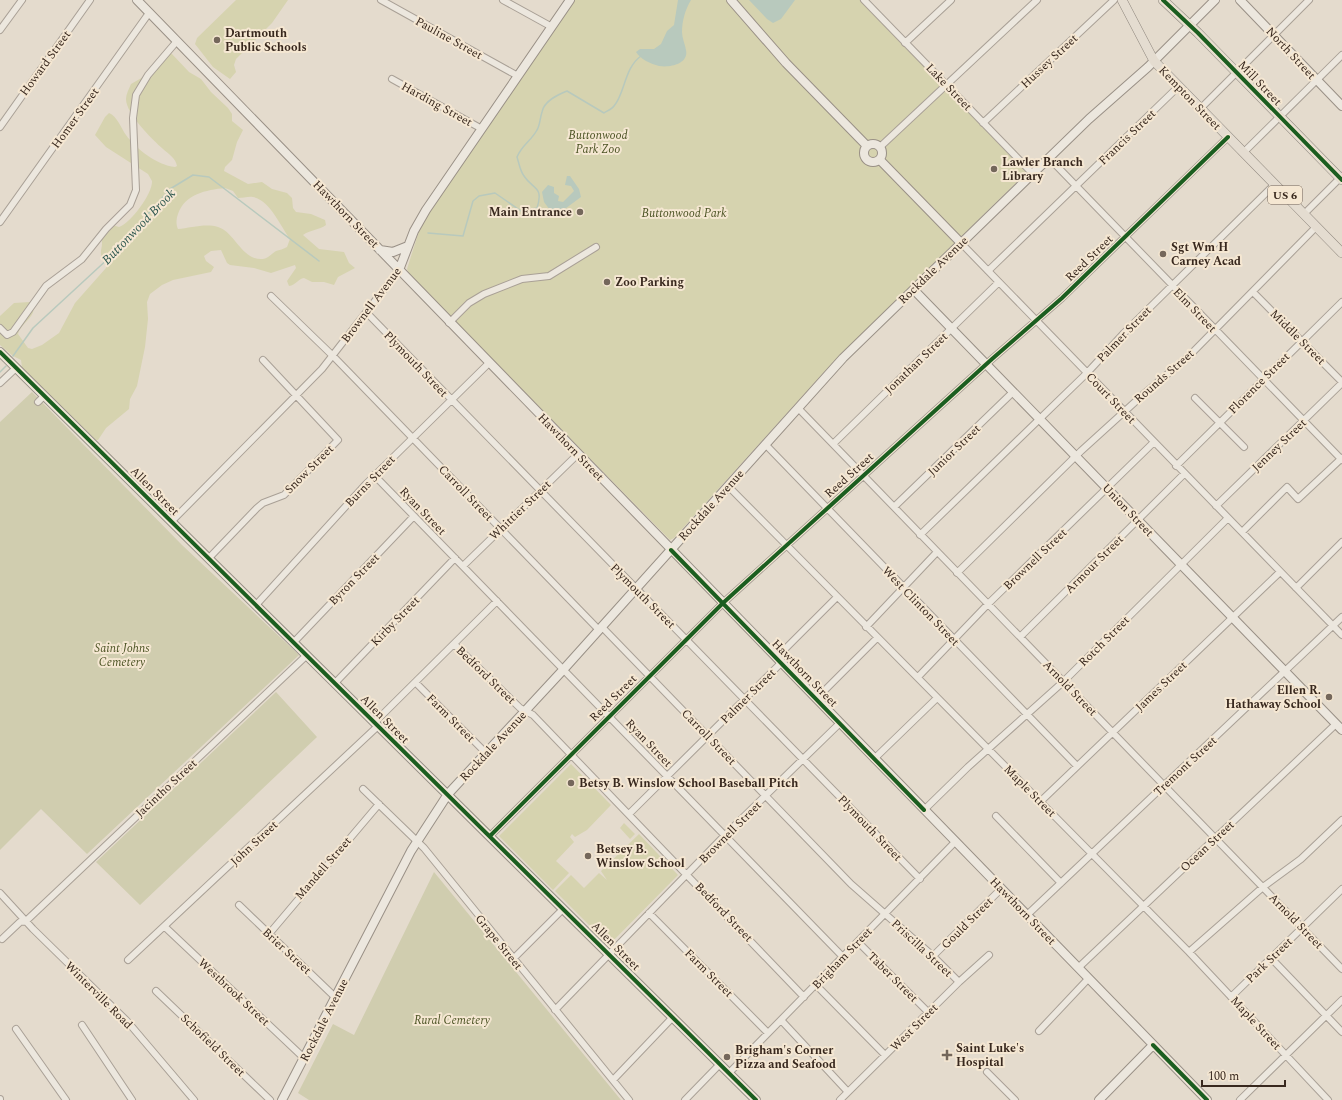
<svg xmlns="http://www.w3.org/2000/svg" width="1342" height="1100" viewBox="0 0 1342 1100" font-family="Spectral,serif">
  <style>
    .green { fill: #d6d3af; fill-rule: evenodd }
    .cemetery { fill: #d0cdaf }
    .water { fill: #b8c9bd }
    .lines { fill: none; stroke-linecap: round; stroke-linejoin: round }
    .stream { stroke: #b8c9bd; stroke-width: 1.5 }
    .street-casing { stroke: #a9a096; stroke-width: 8 }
    .secondary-casing { stroke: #999086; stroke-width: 10 }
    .primary-casing { stroke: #8e867d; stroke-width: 10 }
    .street { stroke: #ece7de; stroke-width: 6 }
    .secondary { stroke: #ece7de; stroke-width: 8 }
    .primary { stroke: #e4dcd0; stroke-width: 9 }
    .cycleway-casing { stroke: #f5e7d2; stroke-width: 6 }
    .cycleway { stroke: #1b5e20; stroke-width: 4 }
    .poi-dot { fill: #74675b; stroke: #f5e7d2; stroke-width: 1.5 }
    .labels { text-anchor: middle; stroke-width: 4; stroke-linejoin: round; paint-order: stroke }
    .shield { fill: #f5e7d2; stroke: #716154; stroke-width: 1 }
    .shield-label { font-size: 11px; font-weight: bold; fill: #38281e }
    .poi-label { font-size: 12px; font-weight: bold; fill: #38281e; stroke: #f5e7d2; text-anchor: start }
    .street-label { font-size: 12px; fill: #38281e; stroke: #f5e7d2 }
    .park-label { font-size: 12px; font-style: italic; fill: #4d5425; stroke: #f5e7d2 }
    .water-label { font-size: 13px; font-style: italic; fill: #2d5750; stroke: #f5e7d2 }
  </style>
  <rect width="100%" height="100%" fill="#e4dbcd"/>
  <path class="green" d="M236,0h52l-16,23 -36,36 -2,6 2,7 -6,7 -17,-12 -18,-23 2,-6z
    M574,0h287l164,171v3l-191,187 -160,177 -4,2 -261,-266 -2,-5 12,-38 16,-28z
    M169,53l3,1 17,18 12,7 10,13 17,16 4,6v7l11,9 -6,12 -5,18 -7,7 -1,4 24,13 14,-2 10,7 15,4 5,5 1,10 3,4 15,2 14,6 1,5c-7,5 -16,5 -23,10l16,14 25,3 5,11 6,5 -17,9 -4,8 -10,-3h-12l-8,-4c-6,1 -8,7 -15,8l-2,-5 9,-13 -1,-3 -24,8 -17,-5 -24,-3 -3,-2 -6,-13 -10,1 -7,5 2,5 8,6 -3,5 -38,8 -11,5 -12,9 -3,8 1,17 -3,28 -8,39 -7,13 -1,10 -23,19 -8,12h-2l-69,-68 -5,-5 -1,-7 -8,-4 -13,-11v-29l14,-13 16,-1c12,12 -10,21 -12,32l10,14 4,1 10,-4 17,-12 16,-30 31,-35 1,-4c-12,-12 -2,-14 -6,-27l11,-12 7,2c12,-4 34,-34 33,-46l-4,-7 -42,-27 -11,-12 10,-18 4,-4c8,3 12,15 17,22 10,14 31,30 49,32l2,-1c-1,-7 -8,-12 -14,-17 -10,-9 -37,-35 -37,-50 0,-5 3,-10 5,-15l26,-15zM225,188l8,3 5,7c5,0 11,-2 15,-1 17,3 28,30 37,42l-3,8c-3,2 -8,3 -11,4 -5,3 -7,7 -13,8 -21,2 -28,-27 -45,-32 -12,-4 -28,1 -40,2 -2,-4 -2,-10 0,-15 7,-20 28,-24 47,-26z
    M571,764l40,41 -24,25 -12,7 -3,-3 -2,3 4,5 -18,19 13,12 -16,17 -54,-54z
    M624,823l11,11 -5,5 -10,-11z
    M639,834l39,41 -69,70 -54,-54 16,-16 13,13 15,-15 8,7 -6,-9z"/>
  <path class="cemetery" d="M32,392l150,153 117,110 -212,199 -46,-45 -41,41v-428z
    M276,692l41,45 -177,168 -44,-43z
    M434,872l187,228h-312l-11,-7 35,-69 21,11z"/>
  <path class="water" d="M678,0h13c-6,10 -9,21 -9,32 0,6 3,12 4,18 3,14 -16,18 -27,16 -8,-2 -19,-7 -23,-14l4,-3h14l7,-5 6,-13 7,-6z
    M749,0h46l-14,19 -8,4 -6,-4z
    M567,176h3l9,13 2,8 -23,17h-5l-9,-12 -2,-10 6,-7 6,2v6l5,3 -1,5 5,1 11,-11 -3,-5 -6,-1z"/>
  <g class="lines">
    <path class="stream" d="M428,233l35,3 10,-35 6,-5 16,-3 26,18 16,-3c7,-22 -4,-18 -13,-32 -4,-5 -5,-13 -7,-19 5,-12 14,-16 20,-27 3,-5 3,-12 5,-18 2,-11 15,-17 25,-21l37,22c3,-2 8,-4 10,-7 11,-12 10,-38 27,-50
      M13,356l20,-28 78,-72 59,-67 23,-14 16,2 110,84
      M0,372l6,-6"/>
    <defs>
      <path id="street" d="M381,0l137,76
        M503,0l49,27
        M864,0l169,174
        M0,30l22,-30
        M905,43l46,-43
        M392,79l90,50
        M1200,109l109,-109
        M983,123l131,-123
        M0,127l90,-127
        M880,147l157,-147
        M1244,152l98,-97
        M1049,158l293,302
        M1304,214l38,-38
        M0,222l149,-209
        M961,243l381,392
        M988,271l190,-184
        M1253,292l89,90
        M271,296l62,60 266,274
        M367,313l553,566
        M449,323l20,-20 15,-9 38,-15 27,-3 47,-29
        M0,328l7,7 6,-3 33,-46 36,-27 24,-30 24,-24 6,-15 -3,-72 3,-23 12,-20 29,-34
        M0,383l16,-15
        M1195,398l49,49
        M38,402l6,-6
        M798,408l544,561
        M765,444l312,322
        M833,444l166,-162
        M1176,466l166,-164
        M374,475l469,482
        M728,486l461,466 139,148
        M1216,506l126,-123
        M894,507l119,-115
        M172,521l150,-152 77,-99
        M1242,532l45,-45 11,12 44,-41
        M920,535l167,-162 37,-40 151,-149
        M209,558l48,-50 6,-5 21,-8 54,-55 -75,-80
        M463,566l115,-112
        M957,573l124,-122 65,-59 42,-35 128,-130
        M1296,588l46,-46
        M256,605l110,-121 123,-121
        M602,627l249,257 82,72 26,26
        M866,627l71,-75
        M1020,637l164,-163
        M294,642l120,-126
        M454,644l66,64 13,7 271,282
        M776,658l61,-61
        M918,677l70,-73 165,-161
        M335,683l120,-125
        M416,683l70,70
        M816,699l61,-61
        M375,722l122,-121
        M874,759l63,-61
        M363,789l61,59 205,252
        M1041,801l239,-229
        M924,810l44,-43 95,-85 165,-164
        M629,814l152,-151
        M996,816l65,67
        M490,836l233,-233 269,-244 70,-61 166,-161
        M0,893l33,36 94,92 67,79
        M239,905l96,92
        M649,913l119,120
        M1027,915l315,-298
        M165,927l139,131
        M269,934l110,-130
        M2,939l18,-17 6,-1 281,-266
        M858,942l70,70
        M1189,952l74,-65 38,-28 41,-39
        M933,956l68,-67
        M1271,958l71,74
        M513,959l50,-50
        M128,960l250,-234
        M1078,968l258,-244
        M816,985l69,70
        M156,991l114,109
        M1231,997l111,-108
        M555,1010l170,-175 115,-112
        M781,1020l67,72
        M82,1025l50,75
        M16,1029l50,71
        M1039,1031l49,-52
        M987,1072l28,28
        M729,1073l226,-231
        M613,1080l60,-63
        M0,1099v1
        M685,1100l35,-36
        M840,1100l119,-118 30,-27
        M1240,1100l102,-100"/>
      <path id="secondary" d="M137,0l1070,1100
        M731,0l55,63 81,83
        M1240,0l102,106
        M864 153a9 9 0 1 1 18 0a9 9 0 1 1-18 0Z
        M880,160l81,83
        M380,250l13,2 15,-6
        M399,270l15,-39 12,-21 144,-210
        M914,290l428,440
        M0,352l756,748
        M282,1100l129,-249 37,-57 115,-124 280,-312 246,-239 59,-52 67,-67
        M1099,1100l54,-55"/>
      <path id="primary" d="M1122,0l32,61 188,192
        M1163,0l35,33 144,147"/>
    </defs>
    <use href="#street" class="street-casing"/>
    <use href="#secondary" class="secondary-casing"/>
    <use href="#primary" class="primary-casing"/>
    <use href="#street" class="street"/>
    <use href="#secondary" class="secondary"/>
    <use href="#primary" class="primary"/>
    <defs>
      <path id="cycleway" d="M1163,0l35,33 144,147
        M0,352l756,748
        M671,550l253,260
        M490,836l233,-233 269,-244 70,-61 166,-161
        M1153,1045l54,55"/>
    </defs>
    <use href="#cycleway" class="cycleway-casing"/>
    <use href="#cycleway" class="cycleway"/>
  </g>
  <g class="poi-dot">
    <circle cx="217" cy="40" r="4"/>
    <circle cx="994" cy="169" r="4"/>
    <circle cx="580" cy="212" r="4"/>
    <circle cx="1163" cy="254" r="4"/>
    <circle cx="607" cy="282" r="4"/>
    <circle cx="1329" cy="697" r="4"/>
    <circle cx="571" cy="783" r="4"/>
    <circle cx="588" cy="856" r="4"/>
    <path d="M945 1049h4v4h4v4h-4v4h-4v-4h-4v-4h4z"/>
    <circle cx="727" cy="1057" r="4"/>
  </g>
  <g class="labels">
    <rect class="shield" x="1268" y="186" width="34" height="18" rx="3"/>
    <g class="shield-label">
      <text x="1285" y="199">US 6</text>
    </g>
    <g class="poi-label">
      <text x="225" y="37">Dartmouth<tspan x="225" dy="14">Public Schools</tspan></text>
      <text x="1002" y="166">Lawler Branch<tspan x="1002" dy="14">Library</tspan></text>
      <text x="572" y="216" text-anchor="end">Main Entrance</text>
      <text x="1171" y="251">Sgt Wm H<tspan x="1171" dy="14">Carney Acad</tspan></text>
      <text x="615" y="286">Zoo Parking</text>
      <text x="1321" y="694" text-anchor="end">Ellen R.<tspan x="1321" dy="14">Hathaway School</tspan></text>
      <text x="579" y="787">Betsy B. Winslow School Baseball Pitch</text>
      <text x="596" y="853">Betsey B.<tspan x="596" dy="14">Winslow School</tspan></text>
      <text x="956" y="1052">Saint Luke's<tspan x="956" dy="14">Hospital</tspan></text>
      <text x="735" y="1054">Brigham's Corner<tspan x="735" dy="14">Pizza and Seafood</tspan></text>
    </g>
    <g class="street-label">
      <text transform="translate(449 38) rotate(29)" y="4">Pauline Street</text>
      <text transform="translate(1291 53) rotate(47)" y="4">North Street</text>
      <text transform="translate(1049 61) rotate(-43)" y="4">Hussey Street</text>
      <text transform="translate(45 63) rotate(-54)" y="4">Howard Street</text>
      <text transform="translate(1260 83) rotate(46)" y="4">Mill Street</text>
      <text transform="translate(949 87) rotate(46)" y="4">Lake Street</text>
      <text transform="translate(1190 98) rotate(46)" y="4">Kempton Street</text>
      <text transform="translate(437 104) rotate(29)" y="4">Harding Street</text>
      <text transform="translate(75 118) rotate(-54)" y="4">Homer Street</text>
      <text transform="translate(1127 137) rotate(-44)" y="4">Francis Street</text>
      <text transform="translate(346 214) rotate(46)" y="4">Hawthorn Street</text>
      <text transform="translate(1089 258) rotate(-44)" y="4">Reed Street</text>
      <text transform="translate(933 270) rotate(-44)" y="4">Rockdale Avenue</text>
      <text transform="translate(371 305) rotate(-53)" y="4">Brownell Avenue</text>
      <text transform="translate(1195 310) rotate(46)" y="4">Elm Street</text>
      <text transform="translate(1124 334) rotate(-46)" y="4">Palmer Street</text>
      <text transform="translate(1298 337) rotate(45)" y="4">Middle Street</text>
      <text transform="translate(916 363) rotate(-44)" y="4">Jonathan Street</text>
      <text transform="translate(416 364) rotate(46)" y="4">Plymouth Street</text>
      <text transform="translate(1164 376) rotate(-41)" y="4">Rounds Street</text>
      <text transform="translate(1259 383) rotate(-45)" y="4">Florence Street</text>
      <text transform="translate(1111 398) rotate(46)" y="4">Court Street</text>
      <text transform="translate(1279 445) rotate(-44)" y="4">Jenney Street</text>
      <text transform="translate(571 447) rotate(46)" y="4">Hawthorn Street</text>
      <text transform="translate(954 450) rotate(-44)" y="4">Junior Street</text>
      <text transform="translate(309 469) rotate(-45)" y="4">Snow Street</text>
      <text transform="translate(849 475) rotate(-42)" y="4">Reed Street</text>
      <text transform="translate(370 481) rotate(-46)" y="4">Burns Street</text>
      <text transform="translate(155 491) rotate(45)" y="4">Allen Street</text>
      <text transform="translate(466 493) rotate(46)" y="4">Carroll Street</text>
      <text transform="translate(711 505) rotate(-48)" y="4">Rockdale Avenue</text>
      <text transform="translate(520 510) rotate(-44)" y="4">Whittier Street</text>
      <text transform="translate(1128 510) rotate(46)" y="4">Union Street</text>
      <text transform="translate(423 511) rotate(46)" y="4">Ryan Street</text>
      <text transform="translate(1035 559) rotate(-44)" y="4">Brownell Street</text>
      <text transform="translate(1094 564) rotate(-45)" y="4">Armour Street</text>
      <text transform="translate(354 579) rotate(-46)" y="4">Byron Street</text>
      <text transform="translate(643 596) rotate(45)" y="4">Plymouth Street</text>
      <text transform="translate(921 606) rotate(46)" y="4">West Clinton Street</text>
      <text transform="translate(395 621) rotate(-46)" y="4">Kirby Street</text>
      <text transform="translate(1104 641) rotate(-45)" y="4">Rotch Street</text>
      <text transform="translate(805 673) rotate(46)" y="4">Hawthorn Street</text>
      <text transform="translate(486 675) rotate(44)" y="4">Bedford Street</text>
      <text transform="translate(1161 686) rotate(-44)" y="4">James Street</text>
      <text transform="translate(1070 688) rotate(46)" y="4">Arnold Street</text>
      <text transform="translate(748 696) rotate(-45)" y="4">Palmer Street</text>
      <text transform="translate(613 698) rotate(-45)" y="4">Reed Street</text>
      <text transform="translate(451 718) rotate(45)" y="4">Farm Street</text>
      <text transform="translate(385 719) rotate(45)" y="4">Allen Street</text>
      <text transform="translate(709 737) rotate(46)" y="4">Carroll Street</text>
      <text transform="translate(649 743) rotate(46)" y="4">Ryan Street</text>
      <text transform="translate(493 746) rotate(-47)" y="4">Rockdale Avenue</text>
      <text transform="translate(1185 766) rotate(-43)" y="4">Tremont Street</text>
      <text transform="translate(166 788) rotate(-43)" y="4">Jacintho Street</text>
      <text transform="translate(1030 791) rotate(45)" y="4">Maple Street</text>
      <text transform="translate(870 828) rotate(46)" y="4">Plymouth Street</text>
      <text transform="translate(730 832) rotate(-45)" y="4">Brownell Street</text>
      <text transform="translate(254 843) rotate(-43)" y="4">John Street</text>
      <text transform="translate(1207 846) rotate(-43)" y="4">Ocean Street</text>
      <text transform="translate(323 868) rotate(-49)" y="4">Mandell Street</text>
      <text transform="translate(1023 911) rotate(46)" y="4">Hawthorn Street</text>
      <text transform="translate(724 912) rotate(46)" y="4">Bedford Street</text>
      <text transform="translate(1296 921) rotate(46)" y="4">Arnold Street</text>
      <text transform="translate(967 923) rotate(-45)" y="4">Gould Street</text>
      <text transform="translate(499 942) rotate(51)" y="4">Grape Street</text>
      <text transform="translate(616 946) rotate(45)" y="4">Allen Street</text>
      <text transform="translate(922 948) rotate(43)" y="4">Priscilla Street</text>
      <text transform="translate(287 951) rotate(43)" y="4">Brier Street</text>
      <text transform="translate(842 958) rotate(-46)" y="4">Brigham Street</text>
      <text transform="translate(1269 960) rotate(-44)" y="4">Park Street</text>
      <text transform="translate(709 973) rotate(45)" y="4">Farm Street</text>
      <text transform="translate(893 977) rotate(45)" y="4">Taber Street</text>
      <text transform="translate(234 992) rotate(43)" y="4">Westbrook Street</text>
      <text transform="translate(99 995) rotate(45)" y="4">Winterville Road</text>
      <text transform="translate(324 1020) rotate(-63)" y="4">Rockdale Avenue</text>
      <text transform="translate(1256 1023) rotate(47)" y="4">Maple Street</text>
      <text transform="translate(914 1027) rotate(-45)" y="4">West Street</text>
      <text transform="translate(213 1045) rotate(44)" y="4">Schofield Street</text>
    </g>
    <g class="park-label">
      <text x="598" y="139">Buttonwood<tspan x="598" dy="14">Park Zoo</tspan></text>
      <text x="684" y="217">Buttonwood Park</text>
      <text x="122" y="652">Saint Johns<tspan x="122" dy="14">Cemetery</tspan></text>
      <text x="452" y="1024">Rural Cemetery</text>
    </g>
    <g class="water-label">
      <text transform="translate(138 226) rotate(-46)" y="5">Buttonwood Brook</text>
    </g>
  </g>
  <path d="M1202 1080v6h83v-6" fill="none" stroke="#38281e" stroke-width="2"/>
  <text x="1208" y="1080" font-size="12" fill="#38281e" stroke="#f5e7d2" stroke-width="3" paint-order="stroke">100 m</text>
</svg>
